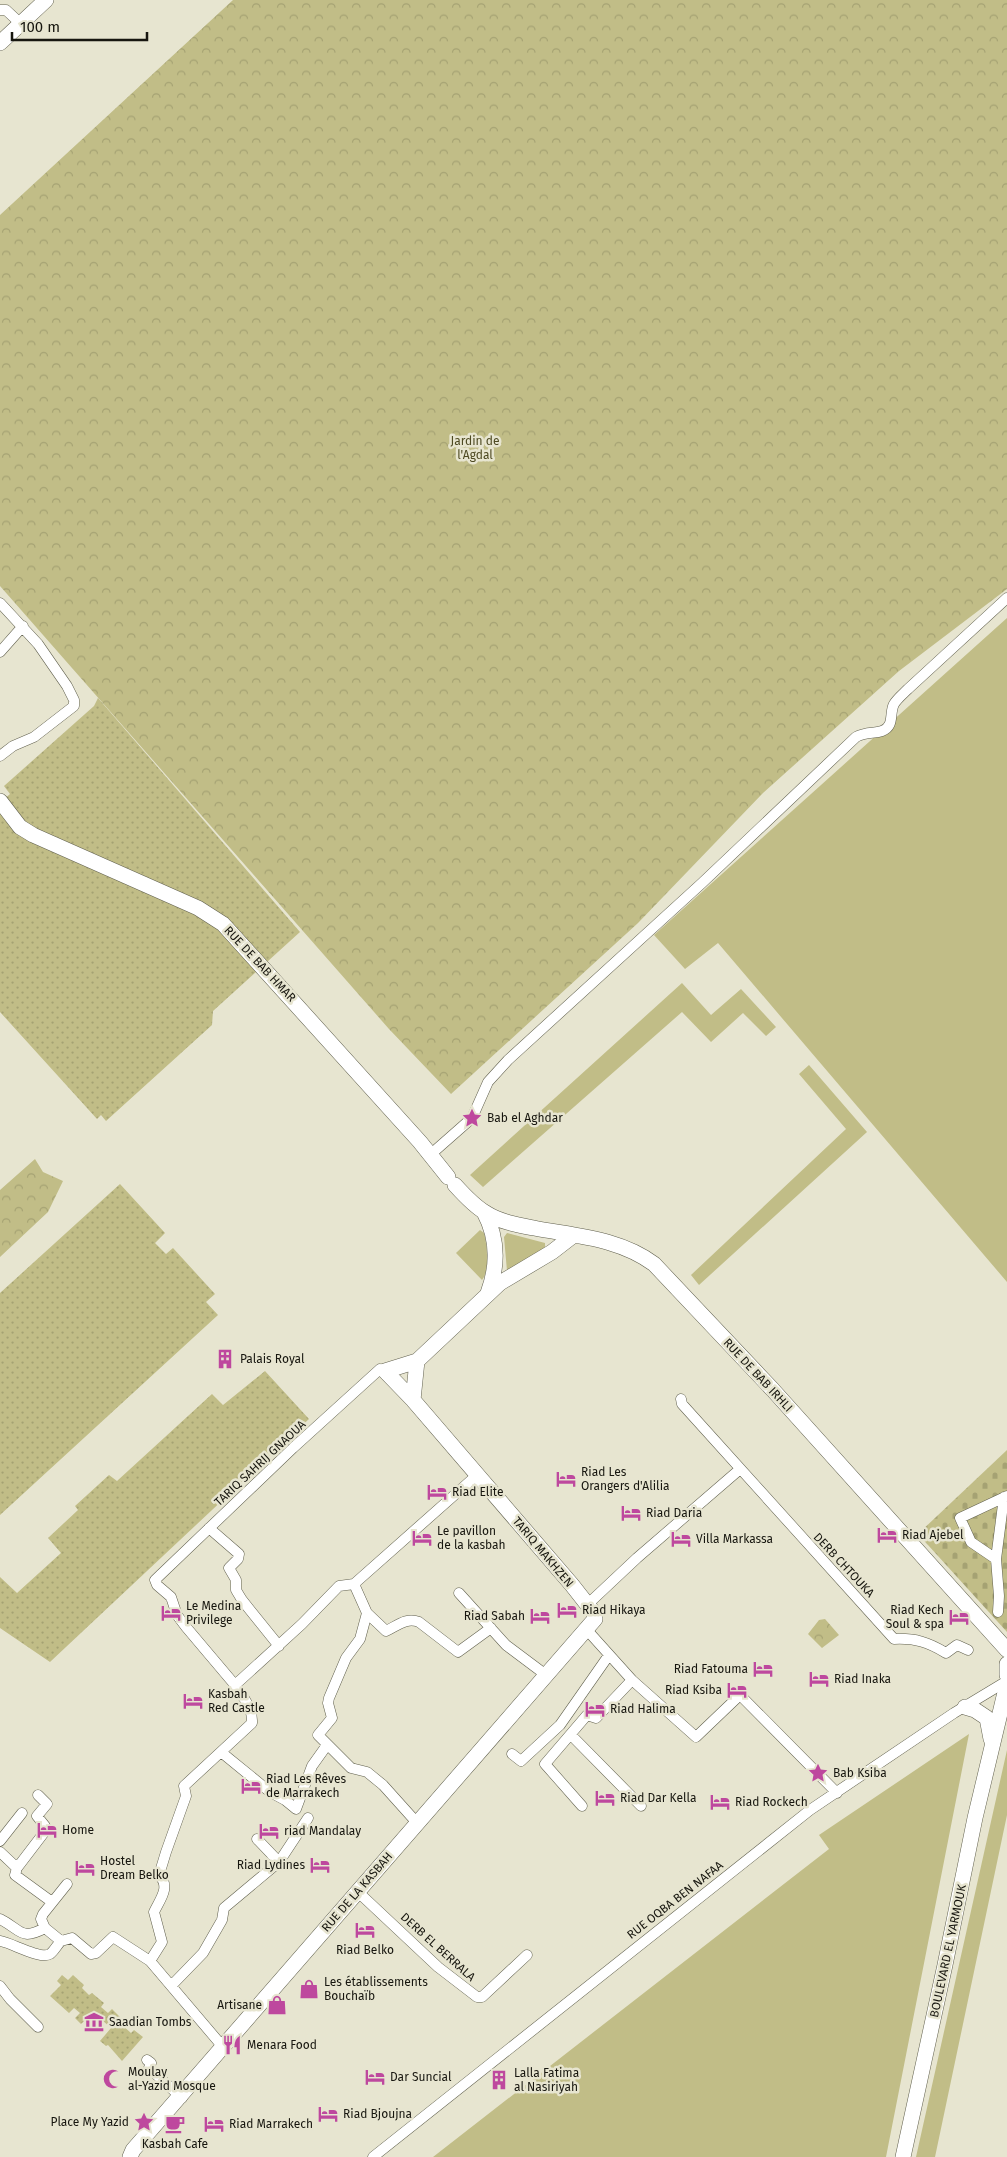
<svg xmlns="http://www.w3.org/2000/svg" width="1007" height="2157" viewBox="0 0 1007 2157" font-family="'Fira Sans',sans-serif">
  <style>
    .grass { fill: #c1bd87 }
    .cemetery { fill: url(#cemetery-stones) }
    .park { fill: url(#park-crowns) }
    .garden { fill: url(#garden-dots) }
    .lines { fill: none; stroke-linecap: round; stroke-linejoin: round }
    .street-casing { stroke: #61604e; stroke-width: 11 }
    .secondary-casing { stroke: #61604e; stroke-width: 16 }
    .street { stroke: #fff; stroke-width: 10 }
    .secondary { stroke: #fff; stroke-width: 15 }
    .labels { text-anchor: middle; stroke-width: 5; stroke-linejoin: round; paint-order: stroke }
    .park-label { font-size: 12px; fill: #4e4a22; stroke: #e7e5d0 }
    .street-label { font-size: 12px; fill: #17160f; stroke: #e7e5d0 }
    .poi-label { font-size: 12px; fill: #17160f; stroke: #e7e5d0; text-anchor: start }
  </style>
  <defs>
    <pattern id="cemetery-stones" width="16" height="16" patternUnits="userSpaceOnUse" patternTransform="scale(1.25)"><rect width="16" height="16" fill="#c1bd87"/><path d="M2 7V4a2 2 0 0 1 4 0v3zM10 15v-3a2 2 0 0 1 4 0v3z" fill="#a5a273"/></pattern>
    <pattern id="park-crowns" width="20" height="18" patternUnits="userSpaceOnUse" patternTransform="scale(1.25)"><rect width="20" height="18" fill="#c1bd87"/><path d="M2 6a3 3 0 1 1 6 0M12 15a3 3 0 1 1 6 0" fill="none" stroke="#a5a273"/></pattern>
    <pattern id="garden-dots" width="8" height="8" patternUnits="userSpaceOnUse" patternTransform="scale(1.25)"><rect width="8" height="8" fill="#c1bd87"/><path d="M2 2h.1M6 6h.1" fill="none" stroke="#a5a273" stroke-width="1.8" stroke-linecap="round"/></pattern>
  </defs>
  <rect width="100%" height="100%" fill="#e7e5d0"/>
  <path class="grass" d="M1007,618v664l-289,-339 -33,26 -31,-34z
    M682,983l29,32 30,-26 35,38 -10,9 -23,-23 -32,29 -29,-30 -199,175 -13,-12z
    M809,1065l58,67 -168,153 -8,-10 155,-146 -47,-55z
    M480,1230l4,3c3,11 6,38 -2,47l-26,-27z
    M507,1233l38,10v6l-38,22 -3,-34z
    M969,1734l-83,423h-453l396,-308 -10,-14z
    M1007,1750v65l-72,342h-19z"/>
  <path class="cemetery" d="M1007,1450v182l-89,-98z"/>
  <path class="park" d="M233,0h774v589l-108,82 -136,122 -125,130 -187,171 -62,-65 -389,-443v-371z
    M35,1159l8,13 20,9 -15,31 -48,45v-67z
    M825,1619l14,16 -17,13 -14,-14 11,-14z"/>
  <path class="garden" d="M98,698l202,234 -87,79 -1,14 -106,96 -5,-6 -4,4 -97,-107v-209l10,-9 -6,-8 90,-80z
    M120,1184l45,49 -10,10 11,11 7,-6 42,46 -9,8 12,13 -218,200v-222z
    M265,1371l44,48 -259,243 -50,-34v-51l17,16 44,-40 -13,-15 30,-28 -3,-4 34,-31 8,6 95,-87 11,11z
    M62,1975l6,5 5,-5 11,10 -2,3 7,7 3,-2 12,10 -3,4 7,6 4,-4 12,12 -3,3 10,9 3,-3 9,7 -21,24 -14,-16 -2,1 -6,-5 11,-13 -18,-16 -12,12 -6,-6 5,-5 -6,-5 -5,5 -19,-17 11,-11 -4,-4z"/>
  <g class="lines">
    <defs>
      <path id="street" d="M0,10h6l15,14
        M0,603l38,41 29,42 7,14v6l-40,31 -21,9 -13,10
        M0,652l23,-26
        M430,1155l42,-37 16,-36 20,-22 194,-177 154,-146c11,-6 18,-3 26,-6 13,-5 7,-18 12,-27 3,-5 9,-10 14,-15l99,-91
        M681,1399l1,5 212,235c21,-1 34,3 52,14l11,-8 11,5
        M209,1528l30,26 -1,5 -9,9 7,12v10l6,10 37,46
        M996,1559l-25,-17 -11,-24 47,-22
        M354,1584l13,29 -7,26 -14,19 -17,40 -1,5 4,15 -14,17 33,33 16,4 16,13 35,39
        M354,1584l123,-109
        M459,1593l47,52 40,30
        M588,1604l49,-46 102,-88
        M998,1612l1,-16 -3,-37 8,-62
        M367,1613l19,18c11,-5 20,-14 33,-9l39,30 33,-24
        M587,1630l45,50 64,57 44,-42 97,98
        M235,1685l-49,-58 -9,-12 -6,-18 -14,-12 -2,-5 138,-132 87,-79 5,2
        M571,1735l70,71
        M221,1752l49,40 15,8 11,9 16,-43 15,-21
        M512,1754l9,7 39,-36 49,-70
        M38,1795l9,9 -10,12 8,10 1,4 -29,38 -2,7 37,27
        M582,1806l-37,-42 42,-49 9,3 36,-38
        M257,1839l22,23 29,-44
        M0,1841l22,-28
        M0,1852l17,16
        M357,1891l81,76 39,30h5l45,-42
        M0,1919c22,11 20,22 45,9l16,13 11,-3 19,16 5,-1 17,-16 37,24 73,86
        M45,1928l-4,-9 2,-5 24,-30
        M0,1941c12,2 41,19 50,13 4,-3 7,-9 11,-13
        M150,1961l12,-19 -8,-30c6,-13 17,-25 5,-37l7,-23 20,-56 -2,-10 68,-63c1,-15 -9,-26 -17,-38l67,-61 37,-38 15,-2
        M172,1985l31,-32 19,-33 2,-12 55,-46
        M0,1986l10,13 28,28
        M147,2060l4,3 -2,5 33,30
        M373,2157l437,-347 144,-97 53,-32"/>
      <path id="secondary" d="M0,43l46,-43
        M0,801l20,26 13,8 165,73 25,16 197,218 28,35
        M455,1185c9,10 19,21 31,28 14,9 32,12 48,15 41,8 85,10 120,36l119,126 234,260
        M484,1212c14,26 14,54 4,81
        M413,1400l4,-39
        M1007,1664v11
        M965,1707l10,3 12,8 4,21
        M130,2157l3,-7 462,-531 -1,-6 -22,-28 -159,-185 -28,-29 32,-10 83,-78 52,-31 22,-17
        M903,2157l42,-192 30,-147 32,-134"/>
    </defs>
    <use href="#street" class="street-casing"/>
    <use href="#secondary" class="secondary-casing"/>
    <use href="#street" class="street"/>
    <use href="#secondary" class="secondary"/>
  </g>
  <defs>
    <symbol id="sight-bare" viewBox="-9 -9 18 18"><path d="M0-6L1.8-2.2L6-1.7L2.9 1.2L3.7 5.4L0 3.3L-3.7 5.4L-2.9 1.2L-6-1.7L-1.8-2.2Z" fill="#be489e" stroke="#e7e5d0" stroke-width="2.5" paint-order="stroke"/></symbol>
    <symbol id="building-bare" viewBox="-9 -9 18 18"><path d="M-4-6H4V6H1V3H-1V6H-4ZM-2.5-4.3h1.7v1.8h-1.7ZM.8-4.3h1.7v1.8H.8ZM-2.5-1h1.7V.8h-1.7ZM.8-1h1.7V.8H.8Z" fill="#be489e" stroke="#e7e5d0" stroke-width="2.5" paint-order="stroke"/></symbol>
    <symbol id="hotel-bare" viewBox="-9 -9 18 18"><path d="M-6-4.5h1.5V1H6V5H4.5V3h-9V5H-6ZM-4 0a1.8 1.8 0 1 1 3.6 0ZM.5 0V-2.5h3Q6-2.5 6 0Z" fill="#be489e" stroke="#e7e5d0" stroke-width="2.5" paint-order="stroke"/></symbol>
    <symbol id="shop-bare" viewBox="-9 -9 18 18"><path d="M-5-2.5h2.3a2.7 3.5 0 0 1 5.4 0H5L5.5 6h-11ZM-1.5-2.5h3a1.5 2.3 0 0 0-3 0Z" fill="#be489e" stroke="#e7e5d0" stroke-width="2.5" paint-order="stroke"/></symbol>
    <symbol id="museum-bare" viewBox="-9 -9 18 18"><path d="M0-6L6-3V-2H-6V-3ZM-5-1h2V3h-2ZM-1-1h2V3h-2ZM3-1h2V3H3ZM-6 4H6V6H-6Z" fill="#be489e" stroke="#e7e5d0" stroke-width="2.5" paint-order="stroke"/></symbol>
    <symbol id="restaurant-bare" viewBox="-9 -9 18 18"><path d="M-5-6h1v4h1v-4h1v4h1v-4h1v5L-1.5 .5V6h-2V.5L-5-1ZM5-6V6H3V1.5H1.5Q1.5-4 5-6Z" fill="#be489e" stroke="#e7e5d0" stroke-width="2.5" paint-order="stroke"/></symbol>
    <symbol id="mosque-bare" viewBox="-9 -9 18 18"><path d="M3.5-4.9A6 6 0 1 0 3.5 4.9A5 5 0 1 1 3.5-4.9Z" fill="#be489e" stroke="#e7e5d0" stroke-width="2.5" paint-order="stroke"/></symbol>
    <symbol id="cafe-bare" viewBox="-9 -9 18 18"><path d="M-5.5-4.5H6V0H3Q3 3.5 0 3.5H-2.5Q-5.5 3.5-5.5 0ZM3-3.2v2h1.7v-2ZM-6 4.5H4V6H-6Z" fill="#be489e" stroke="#e7e5d0" stroke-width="2.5" paint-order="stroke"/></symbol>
  </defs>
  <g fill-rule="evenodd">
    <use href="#sight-bare" x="458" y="1104" width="28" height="28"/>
    <use href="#building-bare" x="211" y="1345" width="28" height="28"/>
    <use href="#hotel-bare" x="552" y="1465" width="28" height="28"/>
    <use href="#hotel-bare" x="423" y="1478" width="28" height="28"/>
    <use href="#hotel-bare" x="617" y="1499" width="28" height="28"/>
    <use href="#hotel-bare" x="873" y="1521" width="28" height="28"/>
    <use href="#hotel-bare" x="408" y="1524" width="28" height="28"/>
    <use href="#hotel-bare" x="667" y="1525" width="28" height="28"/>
    <use href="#hotel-bare" x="553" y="1596" width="28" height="28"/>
    <use href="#hotel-bare" x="157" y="1599" width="28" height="28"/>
    <use href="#hotel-bare" x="526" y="1602" width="28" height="28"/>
    <use href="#hotel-bare" x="945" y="1603" width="28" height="28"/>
    <use href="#hotel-bare" x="749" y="1655" width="28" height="28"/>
    <use href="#hotel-bare" x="805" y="1665" width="28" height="28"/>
    <use href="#hotel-bare" x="723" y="1676" width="28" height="28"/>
    <use href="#hotel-bare" x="179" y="1687" width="28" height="28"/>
    <use href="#hotel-bare" x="581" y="1695" width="28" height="28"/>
    <use href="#sight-bare" x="804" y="1759" width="28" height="28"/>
    <use href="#hotel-bare" x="237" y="1772" width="28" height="28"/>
    <use href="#hotel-bare" x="591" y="1784" width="28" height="28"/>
    <use href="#hotel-bare" x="706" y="1788" width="28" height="28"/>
    <use href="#hotel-bare" x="33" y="1816" width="28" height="28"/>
    <use href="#hotel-bare" x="255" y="1817" width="28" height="28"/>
    <use href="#hotel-bare" x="306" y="1851" width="28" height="28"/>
    <use href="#hotel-bare" x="71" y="1854" width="28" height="28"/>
    <use href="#hotel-bare" x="351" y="1916" width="28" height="28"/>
    <use href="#shop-bare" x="295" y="1975" width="28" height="28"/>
    <use href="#shop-bare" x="263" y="1991" width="28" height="28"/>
    <use href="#museum-bare" x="80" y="2008" width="28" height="28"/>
    <use href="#restaurant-bare" x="218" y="2031" width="28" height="28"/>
    <use href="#hotel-bare" x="361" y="2063" width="28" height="28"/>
    <use href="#mosque-bare" x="99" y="2065" width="28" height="28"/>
    <use href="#building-bare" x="485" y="2066" width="28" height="28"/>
    <use href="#hotel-bare" x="314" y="2100" width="28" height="28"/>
    <use href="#sight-bare" x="130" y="2108" width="28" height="28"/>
    <use href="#cafe-bare" x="161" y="2110" width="28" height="28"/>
    <use href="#hotel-bare" x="200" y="2110" width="28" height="28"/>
  </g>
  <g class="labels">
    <g class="park-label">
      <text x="475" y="445">Jardin de<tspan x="475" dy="14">l'Agdal</tspan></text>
    </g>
    <g class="street-label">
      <text transform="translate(260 964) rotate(47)" y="4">RUE DE BAB HMAR</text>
      <text transform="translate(758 1375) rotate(47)" y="4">RUE DE BAB IRHLI</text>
      <text transform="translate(260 1463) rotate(-43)" y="4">TARIQ SAHRIJ GNAOUA</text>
      <text transform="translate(543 1552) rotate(50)" y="4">TARIQ MAKHZEN</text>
      <text transform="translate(844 1565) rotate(47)" y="4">DERB CHTOUKA</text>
      <text transform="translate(357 1892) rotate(-49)" y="4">RUE DE LA KASBAH</text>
      <text transform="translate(675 1900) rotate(-38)" y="4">RUE OQBA BEN NAFAA</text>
      <text transform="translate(438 1947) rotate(42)" y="4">DERB EL BERRALA</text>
      <text transform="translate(948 1951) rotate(-78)" y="4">BOULEVARD EL YARMOUK</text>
    </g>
    <g class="poi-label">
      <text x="487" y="1122">Bab el Aghdar</text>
      <text x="240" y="1363">Palais Royal</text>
      <text x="581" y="1476">Riad Les<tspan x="581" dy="14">Orangers d'Alilia</tspan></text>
      <text x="452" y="1496">Riad Elite</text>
      <text x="646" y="1517">Riad Daria</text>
      <text x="437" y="1535">Le pavillon<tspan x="437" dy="14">de la kasbah</tspan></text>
      <text x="902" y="1539">Riad Ajebel</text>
      <text x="696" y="1543">Villa Markassa</text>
      <text x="186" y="1610">Le Medina<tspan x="186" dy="14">Privilege</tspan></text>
      <text x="582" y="1614">Riad Hikaya</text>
      <text x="944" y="1614" text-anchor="end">Riad Kech<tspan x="944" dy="14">Soul &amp; spa</tspan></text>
      <text x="525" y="1620" text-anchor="end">Riad Sabah</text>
      <text x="748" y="1673" text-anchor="end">Riad Fatouma</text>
      <text x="834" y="1683">Riad Inaka</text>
      <text x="722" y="1694" text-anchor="end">Riad Ksiba</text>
      <text x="208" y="1698">Kasbah<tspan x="208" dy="14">Red Castle</tspan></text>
      <text x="610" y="1713">Riad Halima</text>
      <text x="833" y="1777">Bab Ksiba</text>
      <text x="266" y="1783">Riad Les Rêves<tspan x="266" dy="14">de Marrakech</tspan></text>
      <text x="620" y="1802">Riad Dar Kella</text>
      <text x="735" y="1806">Riad Rockech</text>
      <text x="62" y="1834">Home</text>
      <text x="284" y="1835">riad Mandalay</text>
      <text x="100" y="1865">Hostel<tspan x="100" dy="14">Dream Belko</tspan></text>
      <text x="305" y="1869" text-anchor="end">Riad Lydines</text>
      <text x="365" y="1954" text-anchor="middle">Riad Belko</text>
      <text x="324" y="1986">Les établissements<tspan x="324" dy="14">Bouchaïb</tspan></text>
      <text x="262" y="2009" text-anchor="end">Artisane</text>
      <text x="109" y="2026">Saadian Tombs</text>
      <text x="247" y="2049">Menara Food</text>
      <text x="128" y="2076">Moulay<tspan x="128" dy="14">al-Yazid Mosque</tspan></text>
      <text x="514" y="2077">Lalla Fatima<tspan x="514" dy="14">al Nasiriyah</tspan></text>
      <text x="390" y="2081">Dar Suncial</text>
      <text x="343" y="2118">Riad Bjoujna</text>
      <text x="129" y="2126" text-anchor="end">Place My Yazid</text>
      <text x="229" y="2128">Riad Marrakech</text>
      <text x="175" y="2148" text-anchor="middle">Kasbah Cafe</text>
    </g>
  </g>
  <path d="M12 32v8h135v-8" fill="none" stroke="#17160f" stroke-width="2.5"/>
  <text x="20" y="32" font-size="15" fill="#17160f" stroke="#e7e5d0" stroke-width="4" paint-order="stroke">100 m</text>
</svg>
